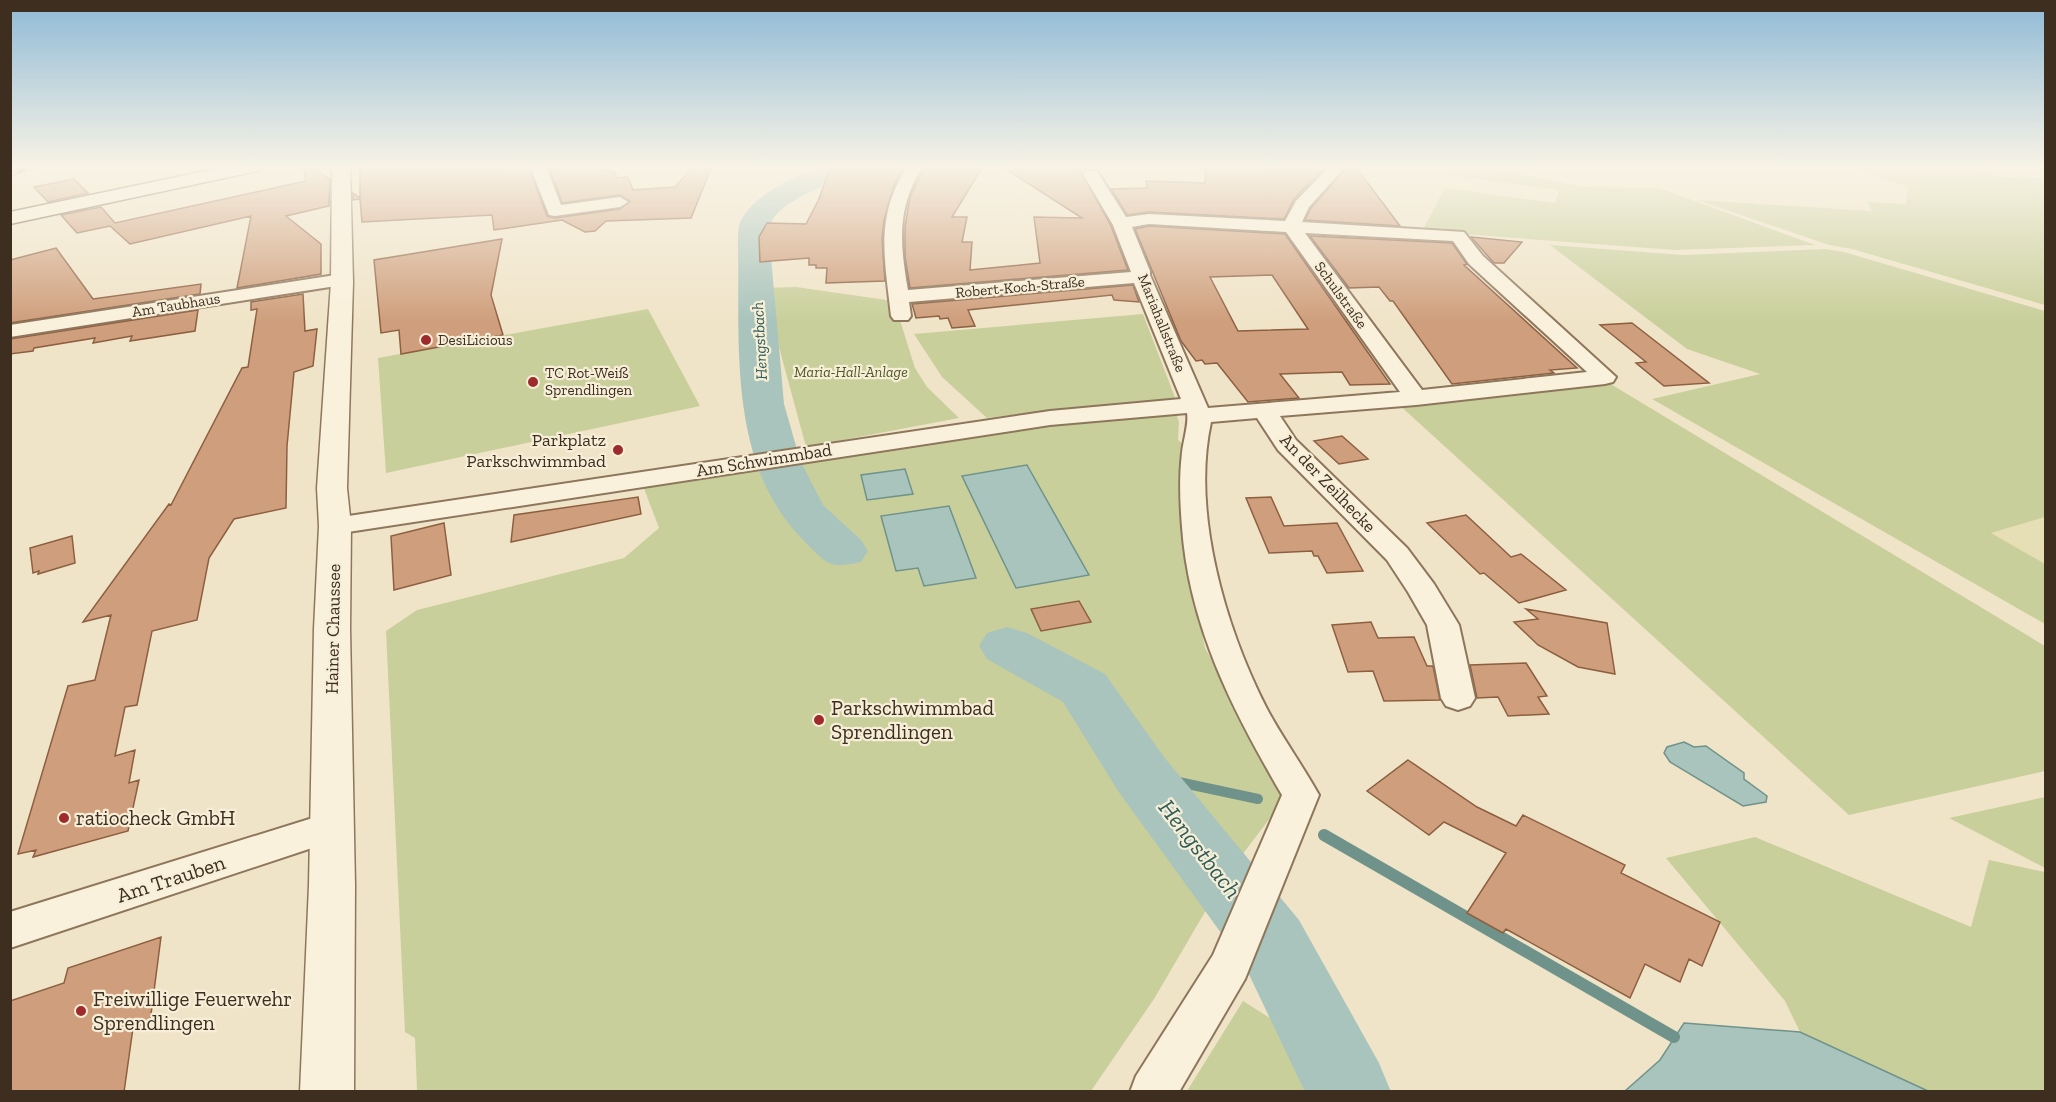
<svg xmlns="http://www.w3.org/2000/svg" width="2056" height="1102" viewBox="0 0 2056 1102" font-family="'Zilla Slab',serif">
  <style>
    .farmland { fill: #e6deb5 }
    .green { fill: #c9cf9b }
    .water { fill: #a9c4bc; stroke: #6f938a; stroke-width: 1.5 }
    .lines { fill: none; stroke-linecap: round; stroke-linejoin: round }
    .stream-far1 { stroke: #6f938a; stroke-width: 10 }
    .stream { stroke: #6f938a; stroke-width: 12 }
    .river { fill: #a9c4bc; fill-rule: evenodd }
    .building { fill: #cf9f7d; stroke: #8d5f41; stroke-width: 1.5; fill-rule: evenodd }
    .minor-casing { stroke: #8d765c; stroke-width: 4 }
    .tertiary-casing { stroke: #8d765c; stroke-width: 3 }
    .secondary-casing { stroke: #6f573f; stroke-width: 3 }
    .minor { fill: #faf1dc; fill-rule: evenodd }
    .tertiary { fill: #faf1dc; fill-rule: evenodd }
    .secondary { fill: #faf1dc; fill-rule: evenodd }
    .rail-casing { stroke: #3d2e20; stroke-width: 4.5 }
    .rail { stroke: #f7eed8; stroke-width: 3; stroke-dasharray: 8; stroke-linecap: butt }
    .poi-dot { fill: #9e2a2b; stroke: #f7eed8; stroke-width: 2 }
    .labels { text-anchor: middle; stroke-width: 4.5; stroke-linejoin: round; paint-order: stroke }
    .far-street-label { font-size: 15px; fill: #3d2e20; stroke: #f7eed8 }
    .far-poi-label { font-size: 15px; fill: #3d2e20; stroke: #f7eed8; text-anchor: start }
    .far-park-label { font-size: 15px; font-style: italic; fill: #4d5a26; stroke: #f7eed8 }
    .far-water-label { font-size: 16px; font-style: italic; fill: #2f5d5a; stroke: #f7eed8 }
    .poi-label { font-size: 18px; fill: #3d2e20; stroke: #f7eed8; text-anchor: end }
    .street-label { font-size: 18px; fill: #3d2e20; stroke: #f7eed8 }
    .near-poi-label { font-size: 21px; fill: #3d2e20; stroke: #f7eed8; text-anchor: start }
    .near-street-label { font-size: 21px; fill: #3d2e20; stroke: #f7eed8 }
    .near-water-label { font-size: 24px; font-style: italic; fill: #2f5d5a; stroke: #f7eed8 }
  </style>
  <rect width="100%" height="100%" fill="#f0e4c8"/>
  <path class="farmland" d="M2045,517v47l-55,-31z"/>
  <path class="green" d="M1450,166h33l100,21 76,1 156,57 -140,5 -253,-19 23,-43 110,15 4,-13 -113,-15z
    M1845,166h116l43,11 41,1v127l-193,-56 -23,-4 -132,-45 175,11 -5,-9 39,2 2,-17z
    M1550,245l133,10 142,-6 19,3 201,59v206l-54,16 54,31v60l-393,-225 108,-25 -73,-25z
    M796,287l98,14 21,67 12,19 32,31 -153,29 -43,-159z
    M648,309l52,97 -314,67 -8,-115z
    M1143,314l33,86 -133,11 -56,7 -45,-41 -28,-43z
    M1604,380l441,266v125l-196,44 -453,-413z
    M1175,410l4,12 -1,18 6,5 3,105 18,98 84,145 -63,83 -72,123 -63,92h-674l-2,-53 -10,-6 -19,-401 31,-21 207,-52 35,-30 -16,-42 382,-59z
    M2045,797v71l-96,-50z
    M1755,837l216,90 18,-67 56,12v219h-117l-128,-59 -15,-31 -119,-143z
    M1243,1001l142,90h-198z"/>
  <path class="water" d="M1027,465l62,110 -73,13 -54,-112z
    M905,469l8,25 -46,6 -6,-25z
    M949,506l27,72 -52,8 -6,-18 -22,3 -15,-55z
    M1684,742l10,5 12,-1 38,27v6l23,17 -1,6 -23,4 -73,-44 -6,-9 3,-6z
    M1684,1023l116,9 128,59h-303l35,-31z"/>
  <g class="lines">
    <path class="stream-far1" d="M1141,774l117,25"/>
    <path class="stream" d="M1324,835l350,202"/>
    <path class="river" d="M824,166h44l-3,6c-24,7 -88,27 -95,54 -1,6 0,13 0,19l14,159 16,56 23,45 38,35 7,11 -7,11c-33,8 -36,0 -58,-22 -76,-77 -63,-196 -65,-295 0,-6 0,-13 1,-19 8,-29 59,-52 85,-60z
      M1007,627l20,6 78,41 59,83 135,163 80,143 12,29h-86l-60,-126 -127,-175 -55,-89 -76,-43 -8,-13 8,-13z"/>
  </g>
  <path class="building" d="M303,166h6l21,13 -1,27 -43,10 35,28v30l-84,14 14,-72 -121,28 -20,-18 -33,7 -16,-18 40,-8 14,16 191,-42z
    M360,166h168l19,50 8,2 65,-9 10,-8 -10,-6 -58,8 -13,-37h52l1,4 13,2 2,6 11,-1 5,13 42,-3 19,-21h18l-21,52 -85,3 -11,10 -10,1 -23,-12 -68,10 -2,-15 -130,7 -2,-23 -7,1v-7l7,5z
    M831,166h74l-10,17 -11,37 -2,19 3,42 -59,2 1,-15h-11v-3h-7v-7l-49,4 -1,-25 8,-14 39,1 12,-23z
    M925,166h58l-31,51h15l-5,25h10l-2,28 70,-7 -6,-46 48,1 -81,-52h77l33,60 17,44 -218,18 -5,-31v-30l5,-30z
    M1206,166h120l-32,33 -10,20 -135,-7 -22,3 -16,-26 36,-1 -1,-7 59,2z
    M1348,166h7l45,60 -95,-6 6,-12z
    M74,179l14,14 -40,9 -14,-15z
    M1149,226l136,8 105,150 -40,1 -8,-13 -62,2 19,24 -51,4 -31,-39 -12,1 -3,-4 -6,1 -15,-20 -46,-112zM1272,275l36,54 -70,2 -28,-54z
    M1310,236l142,7 15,21 -3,1 113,103 -27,2 4,3 -102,11 -59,-83h-3l-11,-14 -30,1z
    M1471,237l51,5 -18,21h-10z
    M502,239l-11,56 12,40 -102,19 -2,-24 -18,3 -7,-73z
    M56,248l37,51 108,-15 -1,10 -190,29v-63z
    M1133,285l6,17 -25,-2 -2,-5 -144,15 7,16 -23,2 -4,-10 -8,1 -1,-3 -23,2 -4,-14z
    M303,294l2,37 12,-2 -4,37 -19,6 -7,74 -1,62 -52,11 -25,39 -12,62 -45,11 -15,74 -12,2 -10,49 20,-6 -6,33 10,-3 -11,51 -95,26 3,-7 -18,4 50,-168 27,-6 16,-65 -28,7 86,-118 2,1 71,-137 6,-1 9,-58 -6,1v-8z
    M198,310l-3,21 -65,10 2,-5 -39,7 2,-5 -61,10 -1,3 -23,3v-15z
    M1632,323l77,60 -45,3 -28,-23 10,-1 -46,-37z
    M1342,436l26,23 -29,5 -25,-23z
    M638,497l3,17 -130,28 3,-27z
    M1271,497l13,29 53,-3 26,48 -36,2 -9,-17h-4l-2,-5 -43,2 -23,-55z
    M1466,515l45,42 10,-3 45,36 -47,13 -35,-30 -4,1 -53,-51z
    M444,523l7,52 -57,15 -3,-54z
    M72,536l3,27 -37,11 1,-3 -6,2 -3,-25z
    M1079,601l12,21 -50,9 -10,-22z
    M1526,609l81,14 8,51 -37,-7 -40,-22 -24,-23 24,-3z
    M1371,622l7,16 36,-1 13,29h6l7,34 -56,1 -11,-30 -25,1 -16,-47z
    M1526,663l21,33 -9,1 11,17 -41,2 -10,-19 -21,1 -7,-33z
    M1408,760l69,47 39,19 7,-11 102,50 -4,8 99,49 -18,44 -13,-7 -9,23 -35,-18 -15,34 -124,-69 -3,4 -36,-20 39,-60 -62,-31 -15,13 -62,-44z
    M161,937l-11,85 -17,6 -9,64h-114v-91l54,-18 4,-15z"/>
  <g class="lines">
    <defs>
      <path id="minor" d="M530,166h16l15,39 59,-8 8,5 -8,5 -65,9 -6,-1z
        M908,166h15c-27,42 -23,78 -15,124l223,-18 -18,-47 -30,-51 2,-3h12l29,46 23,-3 136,7 11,-20 34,-35h16l-37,41 -7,15 162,10 19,24 133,121 -3,5 -8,2 -189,21 -136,11 16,24 111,108 27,36 25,41 16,73 -5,8 -12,4 -12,-4 -5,-8 -14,-73 -19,-33 -21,-32 -109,-110 -21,-32 -46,4c-20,91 15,207 56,287 16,30 36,57 52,86l-74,184 -66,113h-49l6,-16 77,-121 69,-160c-49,-84 -93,-169 -100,-268 -2,-25 -3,-49 0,-74 1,-12 7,-29 5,-40l-137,12 -715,109 -10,-2 -4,-6 4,-6 10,-2 715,-107 131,-12 -47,-116 -225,19 2,14 -3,4h-14l-3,-4c-6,-55 -17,-101 17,-150zM1149,224l137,8 114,160 -192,16 -58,-133v-4l-18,-44zM1305,233l148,8 16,23 118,108 -165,18z
        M342,274l7,2 3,4 -3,4 -339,53v-12z
        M332,812l13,5 6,10 -6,10 -335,111v-36z"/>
      <path id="tertiary" d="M332,166h18l3,116 -6,206 4,38 -1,103 5,256 -1,207h-54l9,-207 5,-256 5,-103 -2,-38 14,-206z"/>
      <path id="secondary" d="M229,166h37l-9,5 -247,53v-12z"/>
    </defs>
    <use href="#minor" class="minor-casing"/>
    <use href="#tertiary" class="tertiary-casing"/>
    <use href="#secondary" class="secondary-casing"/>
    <use href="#minor" class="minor"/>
    <use href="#tertiary" class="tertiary"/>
    <use href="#secondary" class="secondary"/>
    <defs>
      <path id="rail" d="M10,174l25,-8"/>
    </defs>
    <use href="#rail" class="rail-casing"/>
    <use href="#rail" class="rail"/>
  </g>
  <linearGradient id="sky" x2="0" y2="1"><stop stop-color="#8fbad6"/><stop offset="0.52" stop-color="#f8f3e6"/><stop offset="1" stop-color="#f8f3e6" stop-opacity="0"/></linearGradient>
  <rect width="2056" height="321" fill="url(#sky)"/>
  <g class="poi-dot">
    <circle cx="426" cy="340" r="6"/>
    <circle cx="533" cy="382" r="6"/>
    <circle cx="618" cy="450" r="6"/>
    <circle cx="819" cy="720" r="6"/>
    <circle cx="64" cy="818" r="6"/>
    <circle cx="81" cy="1011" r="6"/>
  </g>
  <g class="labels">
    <g class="far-street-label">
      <text transform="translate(1020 287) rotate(-5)" y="5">Robert-Koch-Straße</text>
      <text transform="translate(1341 295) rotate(54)" y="5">Schulstraße</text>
      <text transform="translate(176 305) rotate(-9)" y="5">Am Taubhaus</text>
      <text transform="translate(1162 323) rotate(68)" y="5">Mariahallstraße</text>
    </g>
    <g class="far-poi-label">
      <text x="438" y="345">DesiLicious</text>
      <text x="545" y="378">TC Rot-Weiß<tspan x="545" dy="17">Sprendlingen</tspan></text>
    </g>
    <g class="far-park-label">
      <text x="851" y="377">Maria-Hall-Anlage</text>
    </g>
    <g class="far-water-label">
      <text transform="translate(759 341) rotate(-93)" y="6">Hengstbach</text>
    </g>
    <g class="poi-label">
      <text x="606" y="446">Parkplatz<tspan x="606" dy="21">Parkschwimmbad</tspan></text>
    </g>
    <g class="street-label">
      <text transform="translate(764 460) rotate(-9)" y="6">Am Schwimmbad</text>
      <text transform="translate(1328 483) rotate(46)" y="6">An der Zeilhecke</text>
      <text transform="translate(333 629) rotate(-89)" y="6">Hainer Chaussee</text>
    </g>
    <g class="near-poi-label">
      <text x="831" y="715">Parkschwimmbad<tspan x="831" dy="24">Sprendlingen</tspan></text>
      <text x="76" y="825">ratiocheck GmbH</text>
      <text x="93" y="1006">Freiwillige Feuerwehr<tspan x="93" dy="24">Sprendlingen</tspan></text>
    </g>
    <g class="near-street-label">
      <text transform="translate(171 879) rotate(-18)" y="7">Am Trauben</text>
    </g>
    <g class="near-water-label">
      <text transform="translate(1200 849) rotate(52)" y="8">Hengstbach</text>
    </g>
  </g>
  <rect width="2056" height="1102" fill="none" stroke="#3d2e20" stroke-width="24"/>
</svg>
